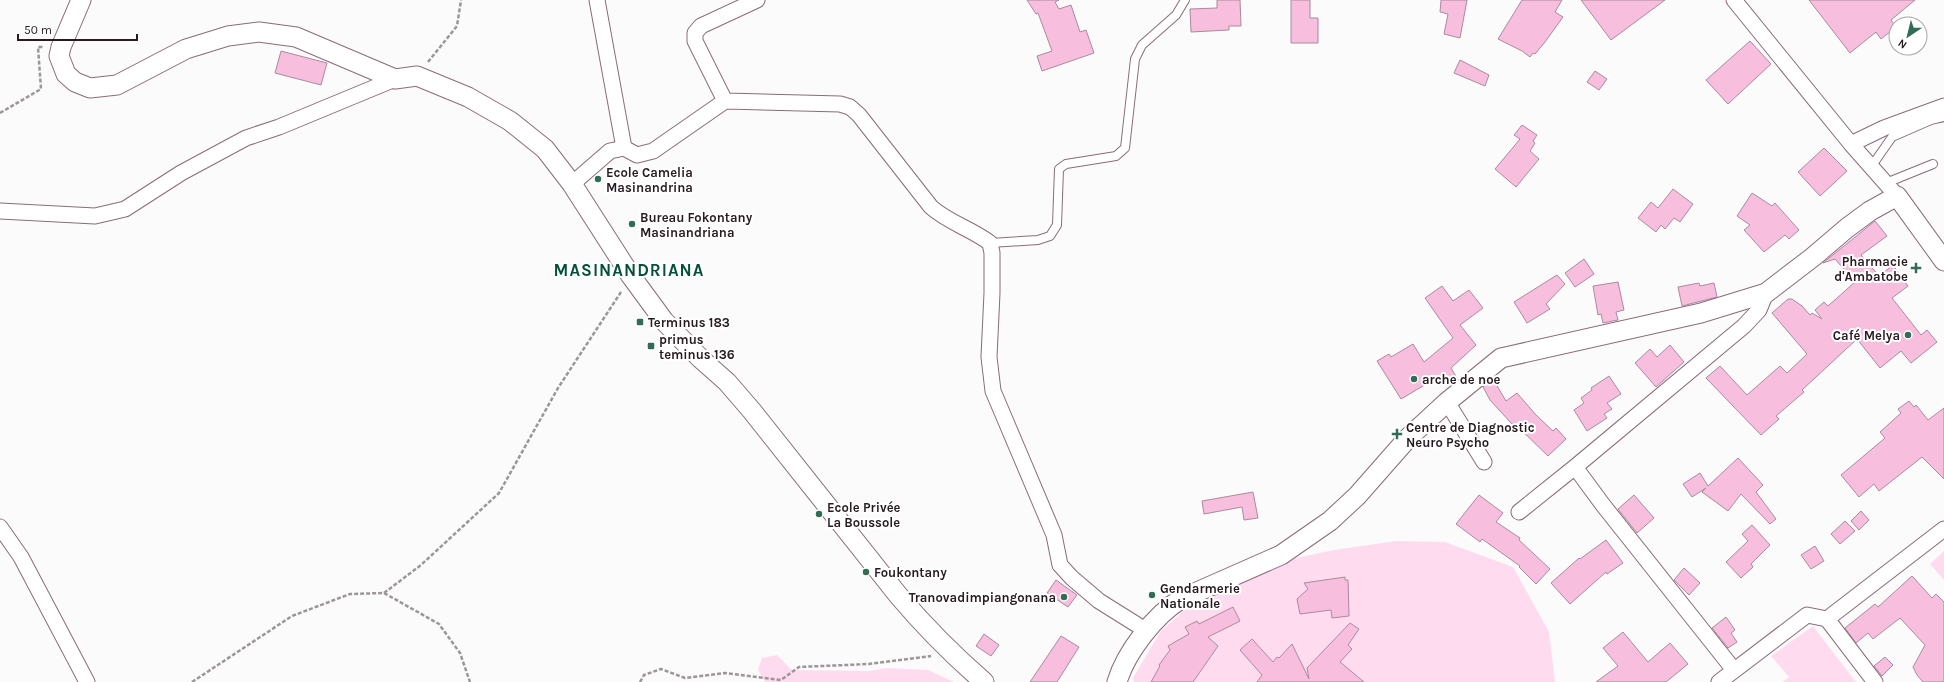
<svg xmlns="http://www.w3.org/2000/svg" width="1944" height="682" viewBox="0 0 1944 682" font-family="Karla,sans-serif">
  <style>
    .green { fill: #ffdbef }
    .building { fill: #f7bede; stroke: #ab8a9d }
    .lines { fill: none; stroke-linecap: round; stroke-linejoin: round }
    .service-casing { stroke: #8a6b7c; stroke-width: 10 }
    .minor-casing { stroke: #8a6b7c; stroke-width: 17 }
    .tertiary-casing { stroke: #8a6b7c; stroke-width: 21 }
    .path { stroke: #9c9699; stroke-width: 2.5; stroke-dasharray: 4 2; stroke-linecap: butt }
    .service { stroke: #fff; stroke-width: 8 }
    .minor { stroke: #fff; stroke-width: 15 }
    .tertiary { stroke: #fff; stroke-width: 19 }
    .poi-dot { fill: #336c54; stroke: #fff; stroke-width: 1.5 }
    .labels { text-anchor: middle; stroke-width: 4; stroke-linejoin: round; paint-order: stroke }
    .poi-label { font-size: 13px; font-weight: bold; fill: #271a21; stroke: #fff; text-anchor: start }
    .district-label { font-size: 17px; font-weight: bold; letter-spacing: 1px; fill: #045038; stroke: #fff }
  </style>
  <rect width="100%" height="100%" fill="#fbfbfb"/>
  <path class="green" d="M1396,541l49,1 68,25 36,65 6,50h-421l-1,-4 27,-46 46,-41 66,-28 62,-13z
    M1944,551v29l-14,-16z
    M1813,626l43,56h-73l6,-5 -18,-21z
    M777,655l15,15 78,1 16,-3 42,2 26,12h-189l-7,-12 4,-12z"/>
  <path class="building" d="M1027,0h32l-4,2 4,7 12,-4 9,27 6,-2 8,23 -52,18 -5,-15 15,-5 -14,-38 -2,1z
    M1217,0h23l1,26h-12v4l-38,2 -1,-23 27,-1z
    M1291,0h19v18h8v25h-27z
    M1441,0h26l-7,38 -16,-4 4,-20 -8,-2z
    M1522,0h40l-7,12 8,5 -18,25 -10,12 -2,-1 -3,4 -8,-6 -24,-12z
    M1581,0h84l-54,40z
    M1809,0h106l-24,20 5,7 -15,12 -5,-7 -26,21z
    M1750,41l21,23 -43,40 -22,-24z
    M281,51l46,12 -6,22 -46,-12z
    M1460,60l29,15 -4,11 -31,-13z
    M1595,71l12,8 -8,11 -12,-8z
    M1522,125l15,10 -4,6 2,2 -5,8 9,8 -23,28 -21,-18 25,-30 -6,-4z
    M1824,148l23,23 -27,25 -22,-24z
    M1673,189l20,15 -13,18 -6,-4 -9,11 -4,-4 -5,7 -18,-14 13,-16 7,6z
    M1752,193l20,13 3,-3 24,27 -10,9 -4,-4 -21,17 -20,-22 6,-5 -13,-9z
    M1875,221l12,15 -26,19 18,21 14,-11 15,21 -16,12 29,37 6,-5 10,12 -26,21 -10,-12 -21,17 -23,-29 -55,51 2,2 -28,24 3,3 -18,16 -55,-57 14,-12 27,29 33,-29 7,7 20,-19 -35,-41 16,-14h4l10,7 8,9 2,-2 10,6 -7,-9 9,-8 4,4 27,-24 -20,-23 -12,4z
    M1584,259l10,15 -19,13 -10,-14z
    M1557,275l8,9 -19,20 4,5 -23,14 -13,-21z
    M1618,282l6,28 -8,2 2,8 -15,3 -2,-9 -3,1 -5,-29z
    M1699,283l1,3 14,-3 3,14 -35,9 -4,-19z
    M1442,286l11,15 16,-11 14,18 -23,17 16,20 -25,23 6,10 -12,8 -7,-9 -37,22 -24,-38 12,-7 2,3 22,-13 11,18 29,-24 -28,-40z
    M1670,345l14,17 -28,25 -21,-24 15,-14 7,8z
    M1609,376l12,18 -14,9 5,6 -8,5 3,4 -20,13 -13,-21 10,-7 -3,-5 11,-8 -1,-2z
    M1493,379l13,22 11,-8 19,22 17,16 3,-3 10,11 -18,17 -34,-33 -2,1 -22,-24 -7,-13z
    M1909,401l5,6 2,-2 12,15 16,-12v71l-22,-22 -43,34 -5,-7 -15,13 -18,-22 44,-37 -5,-6 21,-19 -3,-4z
    M1738,458l25,27 -7,7 20,27 -6,5 -29,-30 -13,17 -26,-19 4,-4 -14,9 -9,-13 17,-11 8,13z
    M1253,492l5,26 -14,2 -2,-13 -38,7 -2,-13z
    M1479,495l24,18 -7,9 24,16 -1,2 31,29 -14,15 -17,-17 1,-1 -38,-27 -2,3 -24,-18z
    M1634,495l20,23 -17,15 -19,-24z
    M1861,511l8,9 -10,10 -8,-9z
    M1845,521l10,10 -15,13 -9,-10z
    M1752,525l18,20 -19,19 2,3 -12,11 -15,-16 22,-21 -6,-7z
    M1606,540l17,23 -16,11 -1,-2 -36,32 -19,-21 28,-25 1,1z
    M1815,546l9,15 -13,8 -10,-14z
    M1684,568l16,15 -11,12 -15,-15z
    M1912,576l20,22 4,-4 8,8v80h-21l-6,-7 -4,-8 12,-22 -25,-27 -27,21 -5,-6 -12,10 -11,-15 30,-24 3,3z
    M1345,577v3h3l1,36 -17,2 -1,-8 -31,4 -3,-15 11,-10 -4,-6z
    M1056,580l21,15 -9,12 -21,-14z
    M1233,607l7,14 -32,16 10,9 -25,36h-42l9,-16 -1,-1 11,-15 -2,-4 21,-12 -4,-7 12,-6 2,3z
    M1726,617l9,13 -4,3 6,9 -9,6 -16,-20z
    M1350,623l9,6 -11,16 4,4 -12,13 24,20h-107l5,-7 -22,-25 12,-11 21,23 4,-5 2,1 13,-14 17,35 -2,-11z
    M1623,632l25,30 22,-19 18,21 -22,18h-70l22,-16 -15,-18z
    M984,634l15,11 -8,11 -15,-10z
    M1061,636l18,11 -22,35h-27z
    M1885,657l8,8 -11,11 -8,-10z"/>
  <g class="lines">
    <defs>
      <path id="service" d="M1871,167l21,-30 39,-17 13,-3
        M1886,183l47,-19
        M990,243l48,-3 12,-4 7,-11 2,-56 7,-5 50,-8 9,-8 10,-89 7,-14 34,-30 9,-15"/>
      <path id="minor" d="M597,0l27,148
        M1734,0l117,144 46,52
        M725,101l115,3 10,3 9,8 72,92c18,16 41,22 59,36l2,10v40l-3,64 4,34 61,144 6,30 12,13 27,23 48,30
        M1851,144l33,-16 60,-22
        M572,184l38,-33 14,-3 13,7 16,-4 72,-50 -30,-60v-8l6,-7 56,-26
        M0,211l95,5 30,-7 56,-36 65,-35 33,-11 116,-48
        M1447,402l37,60
        M1575,467l28,38 131,165
        M1519,512l56,-45 169,-141 15,-16 7,-17
        M0,527l21,30 66,125
        M1827,619l117,-90
        M1719,682l88,-67 20,4 48,63"/>
      <path id="tertiary" d="M81,0l-20,47 -2,9 7,18 9,8 15,6 27,-3 69,-36 42,-13 31,-4 37,5 99,42 22,-3 51,21 42,24 35,28 27,35 59,92 33,45 37,38 26,23 25,29 146,184c27,32 55,60 86,87
        M1117,682c9,-30 38,-67 64,-83l100,-44 49,-34 27,-25 51,-58 39,-36 54,-44 200,-45 65,-20 47,-36 34,-29 23,-17 27,-15 47,65"/>
    </defs>
    <use href="#service" class="service-casing"/>
    <use href="#minor" class="minor-casing"/>
    <use href="#tertiary" class="tertiary-casing"/>
    <path class="path" d="M428,62l29,-36 4,-26
      M0,113l41,-24 -3,-42h6
      M384,593l37,-28 78,-72 59,-105 63,-96
      M192,682l100,-66 58,-22 34,-1 55,31 21,29 10,29
      M640,682l4,-7 17,-6 24,9 40,-5 56,7 18,-13 70,-3 62,-8"/>
    <use href="#service" class="service"/>
    <use href="#minor" class="minor"/>
    <use href="#tertiary" class="tertiary"/>
  </g>
  <g class="poi-dot">
    <circle cx="598" cy="179" r="4"/>
    <circle cx="632" cy="224" r="4"/>
    <path d="M1914 262h4v4h4v4h-4v4h-4v-4h-4v-4h4z"/>
    <rect x="636" y="318" width="8" height="8" rx="2"/>
    <circle cx="1908" cy="335" r="4"/>
    <rect x="647" y="342" width="8" height="8" rx="2"/>
    <circle cx="1414" cy="379" r="4"/>
    <path d="M1395 428h4v4h4v4h-4v4h-4v-4h-4v-4h4z"/>
    <circle cx="819" cy="514" r="4"/>
    <circle cx="866" cy="572" r="4"/>
    <circle cx="1152" cy="595" r="4"/>
    <circle cx="1064" cy="597" r="4"/>
  </g>
  <g class="labels">
    <g class="poi-label">
      <text x="606" y="177">Ecole Camelia<tspan x="606" dy="15">Masinandrina</tspan></text>
      <text x="640" y="222">Bureau Fokontany<tspan x="640" dy="15">Masinandriana</tspan></text>
      <text x="1908" y="266" text-anchor="end">Pharmacie<tspan x="1908" dy="15">d'Ambatobe</tspan></text>
      <text x="648" y="327">Terminus 183</text>
      <text x="1900" y="340" text-anchor="end">Café Melya</text>
      <text x="659" y="344">primus<tspan x="659" dy="15">teminus 136</tspan></text>
      <text x="1422" y="384">arche de noe</text>
      <text x="1406" y="432">Centre de Diagnostic<tspan x="1406" dy="15">Neuro Psycho</tspan></text>
      <text x="827" y="512">Ecole Privée<tspan x="827" dy="15">La Boussole</tspan></text>
      <text x="874" y="577">Foukontany</text>
      <text x="1160" y="593">Gendarmerie<tspan x="1160" dy="15">Nationale</tspan></text>
      <text x="1056" y="602" text-anchor="end">Tranovadimpiangonana</text>
    </g>
    <g class="district-label">
      <text x="629" y="276">MASINANDRIANA</text>
    </g>
  </g>
  <g transform="translate(1908 36) rotate(215)"><circle r="19" fill="#ffffff" stroke="#a9a3a6"/>
  <path d="M0-3L7 15L0 10L-7 15Z" fill="#336c54"/>
  <text y="-6" font-size="11" font-weight="bold" text-anchor="middle" fill="#271a21">N</text>
  </g>
  <path d="M18 34v6h119v-6" fill="none" stroke="#271a21" stroke-width="2"/>
  <text x="24" y="34" font-size="12" fill="#271a21" stroke="#ffffff" stroke-width="3" paint-order="stroke">50 m</text>
</svg>
